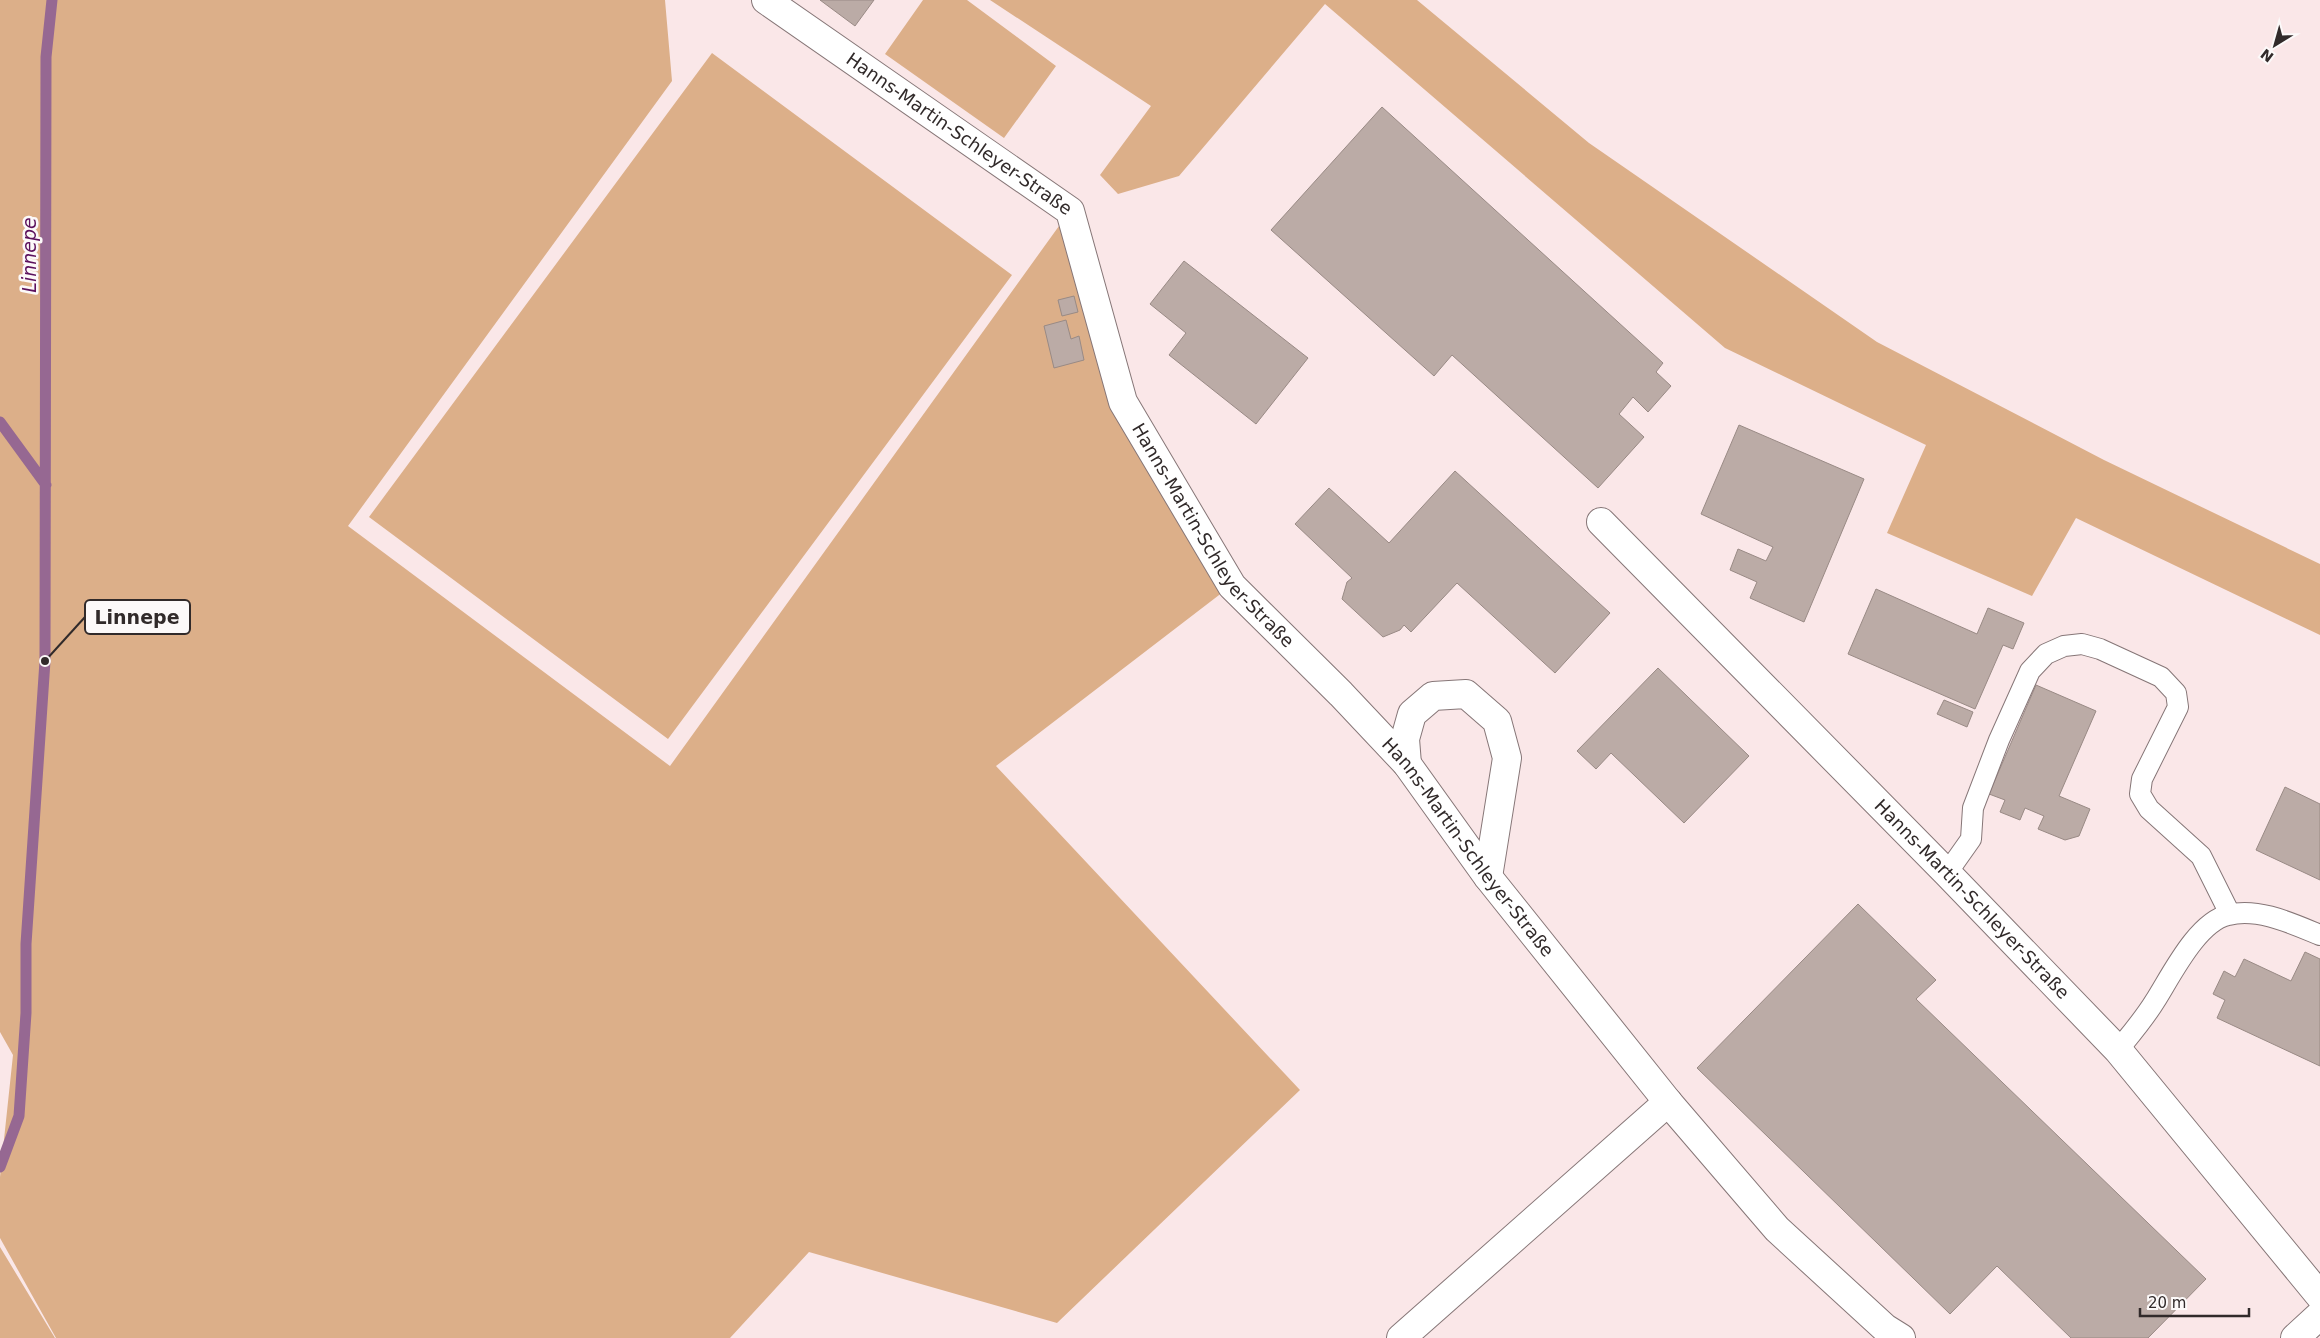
<svg xmlns="http://www.w3.org/2000/svg" width="2320" height="1338" viewBox="0 0 2320 1338" font-family="'DejaVu Sans',sans-serif">
  <style>
    .green { fill: #dcaf89 }
    .lines { fill: none; stroke-linecap: round; stroke-linejoin: round }
    .stream { stroke: #966892; stroke-width: 11 }
    .building { fill: #bbaba6; stroke: #998a85 }
    .service-casing { stroke: #867677; stroke-width: 22 }
    .minor-casing { stroke: #867677; stroke-width: 30 }
    .service { stroke: #fff; stroke-width: 20 }
    .minor { stroke: #fff; stroke-width: 28 }
    .labels { text-anchor: middle; stroke-width: 5; stroke-linejoin: round; paint-order: stroke }
    .street-label { font-size: 18px; fill: #312a2a; stroke: #fcf9f9 }
    .water-label { font-size: 19px; font-style: italic; fill: #5c115d; stroke: #fcf9f9 }
    .leader { fill: none; stroke: #312a2a; stroke-width: 2 }
    .callout-dot { fill: #312a2a; stroke: #fcf9f9; stroke-width: 2 }
    .callout { fill: #fcf9f9; stroke: #312a2a; stroke-width: 2 }
    .callout-label { font-size: 19px; text-anchor: middle; font-weight: bold; fill: #312a2a }
  </style>
  <rect width="100%" height="100%" fill="#fae7e8"/>
  <path class="green" d="M0,0h665l7,81 -324,445 322,240 389,-540 15,21 16,72 133,273 -227,174 304,324 -243,233 -248,-71 -79,86h-674l-56,-100v-61l13,-122 -13,-23z
    M923,0h44l89,66 -52,72 -119,-84z
    M990,0h427l172,143 288,199 227,118 216,104v71l-244,-117 -44,78 -145,-63 39,-88 -201,-97 -400,-344 -146,172 -61,18 -18,-19 51,-69z
    M712,53l300,222 -344,464 -299,-222z
    M0,1247l55,91h-55z"/>
  <g class="lines">
    <path class="stream" d="M0,422l46,63
      M0,1167l19,-51 7,-103v-69l19,-283 1,-604 6,-57"/>
  </g>
  <path class="building" d="M820,0h54l-19,26z
    M1382,107l281,256 -7,9 15,14 -23,26 -15,-15 -14,17 25,23 -46,51 -146,-133 -18,21 -163,-146z
    M1184,261l124,97 -52,66 -87,-69 17,-22 -36,-29z
    M1074,296l4,16 -16,4 -4,-16z
    M1066,320l5,19 8,-3 5,24 -30,8 -10,-42z
    M1739,425l125,54 -60,143 -54,-24 7,-16 -27,-12 8,-21 28,12 7,-14 -72,-33z
    M1455,471l155,142 -55,60 -98,-90 -46,49 -7,-7 -4,5 -17,7 -41,-38 5,-17 5,-4 -57,-54 34,-36 60,55z
    M1876,589l101,45 11,-26 36,15 -11,26 -10,-4 -28,64 -127,-55z
    M1658,668l91,88 -65,67 -73,-70 -15,16 -19,-18z
    M2036,685l60,26 -37,85 31,13 -11,27 -14,4 -27,-11 6,-13 -19,-8 -5,12 -20,-8 5,-12 -16,-6z
    M1944,700l29,12 -6,15 -30,-13z
    M2285,787l35,17v76l-64,-30z
    M1858,904l78,76 -20,19 290,280 -58,59h-77l-74,-72 -47,48 -253,-246z
    M2305,952l15,7v107l-103,-48 8,-18 -12,-6 11,-23 11,6 9,-18 47,22z"/>
  <g class="lines">
    <defs>
      <path id="service" d="M1947,873l24,-34 2,-31 26,-68 31,-69 16,-17 18,-8 18,-2 18,5 61,28 15,16 2,14 -36,72 -2,15 9,15 52,47 29,58
        M2118,1050c13,-16 26,-31 37,-49 16,-25 42,-79 73,-86 30,-8 65,9 92,20"/>
      <g id="minor">
        <path id="s1" d="M766,0l304,211 53,191 109,184 109,108 66,70 81,113 180,225 109,127 108,99 16,10"/>
        <path id="s2" d="M1601,522l346,351 171,177 202,246"/>
        <path d="M1407,764l-2,-25 7,-25 21,-18 33,-2 31,27 10,37 -19,119"/>
        <path d="M1401,1338l267,-236"/>
        <path d="M2295,1338l25,-23"/>
      </g>
    </defs>
    <use href="#service" class="service-casing"/>
    <use href="#minor" class="minor-casing"/>
    <use href="#service" class="service"/>
    <use href="#minor" class="minor"/>
  </g>
  <g class="labels">
    <g class="street-label">
      <text dy="6" stroke="none"><textPath href="#s1" startOffset="235">Hanns-Martin-Schleyer-Straße</textPath></text>
      <text dy="6" stroke="none"><textPath href="#s1" startOffset="730">Hanns-Martin-Schleyer-Straße</textPath></text>
      <text dy="6" stroke="none"><textPath href="#s1" startOffset="1135">Hanns-Martin-Schleyer-Straße</textPath></text>
      <text dy="6" stroke="none"><textPath href="#s2" startOffset="529">Hanns-Martin-Schleyer-Straße</textPath></text>
    </g>
    <g class="water-label">
      <text transform="translate(29 255) rotate(-90)" y="7">Linnepe</text>
    </g>
  </g>
  <path class="leader" d="M45 661L85 617"/>
  <circle class="callout-dot" cx="45" cy="661" r="5"/>
  <rect class="callout" x="85" y="600" width="105" height="34" rx="5"/>
  <g class="callout-label">
    <text x="137" y="624">Linnepe</text>
  </g>
  <g transform="translate(2275 45) rotate(217)" stroke="#fcf9f9" stroke-width="4" paint-order="stroke">
  <path d="M0-4L9 19L0 12L-9 19Z" fill="#312a2a"/>
  <text y="-8" font-size="14" font-weight="bold" text-anchor="middle" fill="#312a2a">N</text>
  </g>
  <path d="M2140 1308v8h109v-8" fill="none" stroke="#312a2a" stroke-width="2.5"/>
  <text x="2148" y="1308" font-size="15" fill="#312a2a" stroke="#fcf9f9" stroke-width="4" paint-order="stroke">20 m</text>
</svg>
